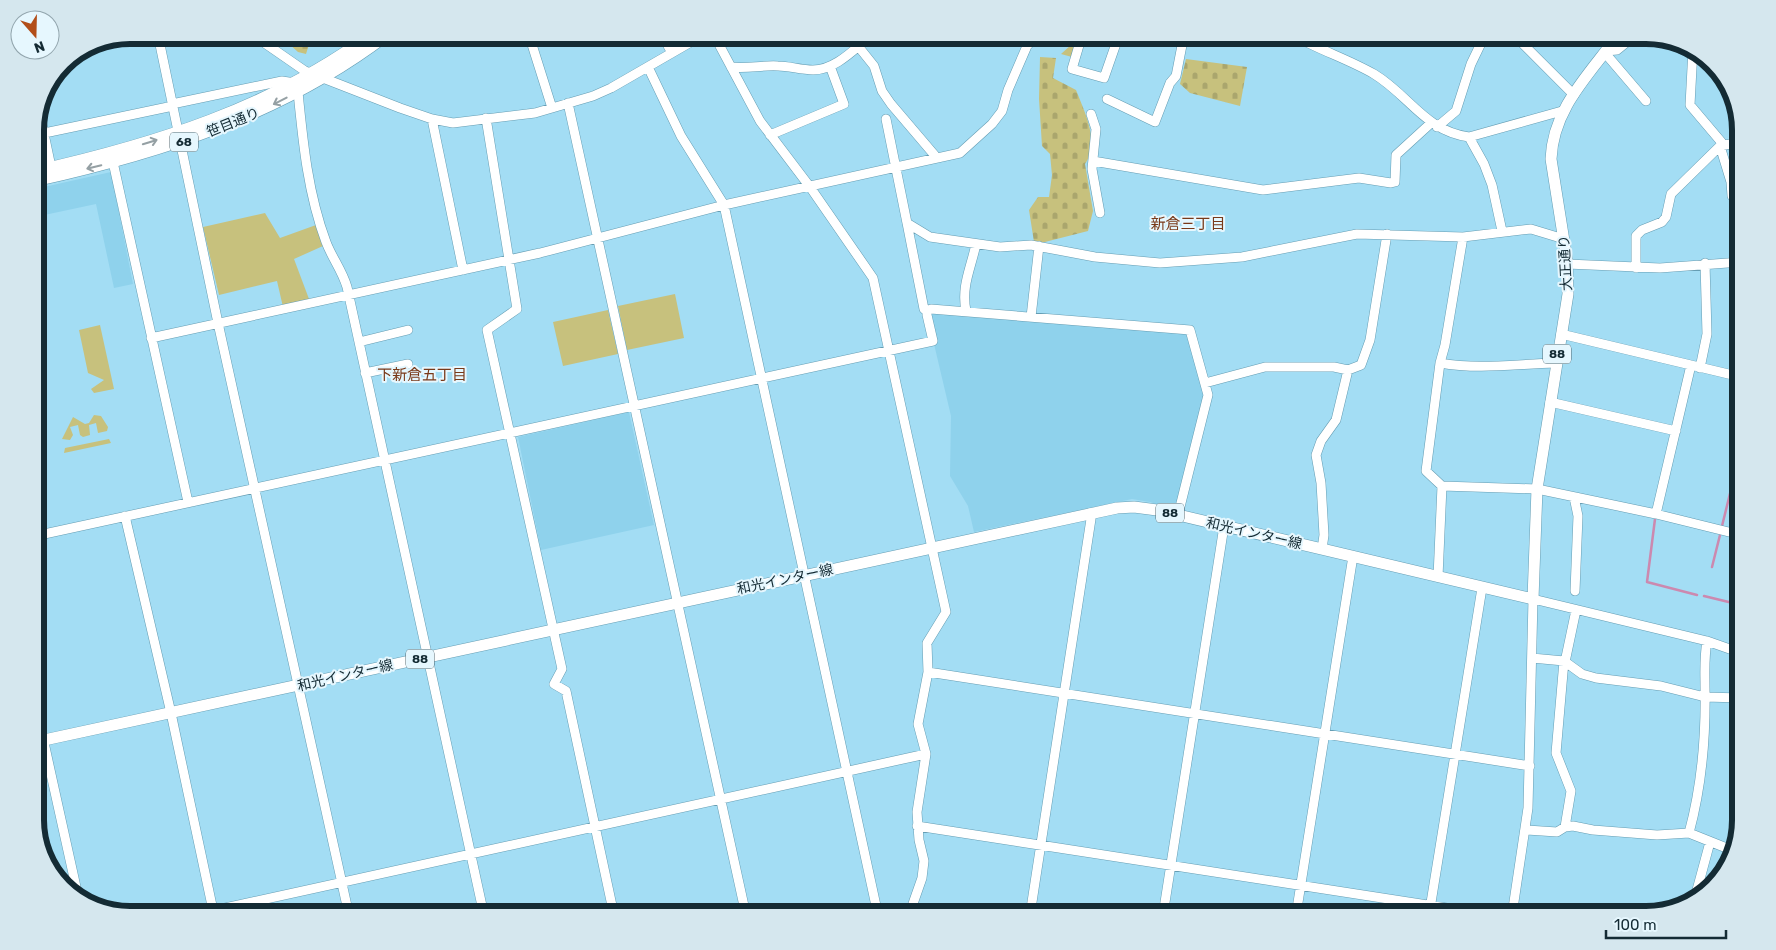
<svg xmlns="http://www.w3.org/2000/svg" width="1776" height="950" viewBox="0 0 1776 950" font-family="Rubik,'Noto Sans JP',sans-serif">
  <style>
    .built { fill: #8fd2ec }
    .green { fill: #c7c17d }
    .cemetery { fill: url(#cemetery-stones) }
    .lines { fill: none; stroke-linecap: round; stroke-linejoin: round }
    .stream { stroke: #cc89af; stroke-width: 2.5 }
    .minor-casing { stroke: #659db3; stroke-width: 10 }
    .major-casing { stroke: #659db3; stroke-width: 12 }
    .minor { stroke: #fff; stroke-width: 9 }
    .major { stroke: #fff; stroke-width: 11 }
    .oneway { stroke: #95a0a4 }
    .labels { text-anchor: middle; stroke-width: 4; stroke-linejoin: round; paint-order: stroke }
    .shield { fill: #e6f7fe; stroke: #536871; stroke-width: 1 }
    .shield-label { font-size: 12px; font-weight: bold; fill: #142b34 }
    .street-label { font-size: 14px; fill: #142b34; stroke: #e6f7fe }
    .neighbourhood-label { font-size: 15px; fill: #793919; stroke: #e6f7fe }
    .rim { fill: none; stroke: #142b34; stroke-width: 6 }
  </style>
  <defs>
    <pattern id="cemetery-stones" width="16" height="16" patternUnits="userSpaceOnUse" patternTransform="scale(1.25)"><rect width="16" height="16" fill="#c7c17d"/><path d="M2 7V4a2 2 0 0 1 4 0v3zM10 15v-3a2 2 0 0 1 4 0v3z" fill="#aaa66d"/></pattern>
  </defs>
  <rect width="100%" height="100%" fill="#a3ddf4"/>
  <path class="built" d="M111,172l22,112 -19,4 -18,-84 -61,13v-28z
    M933,312l254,20 19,63 -31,115 -25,-8 -18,-3 -158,33 -6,-26 -18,-30 1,-60 -17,-72 -3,-29z
    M629,412l25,113 -113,25 -23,-113z"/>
  <path class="green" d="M1076,38l-4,19 -11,-3 10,-9 -1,-4z
    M265,213l15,25 36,-13 7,21 -29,13 15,40 -26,8 -6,-26 -58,14 -16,-68z
    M675,294l9,44 -57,12 -9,-44z
    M608,310l10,44 -55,12 -10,-44z
    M100,325l14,64 -20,4 -3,-4 13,-9 -16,-7 -9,-43z
    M94,415l7,1 7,11 -1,4 -9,2 -2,-10 -7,2 1,10 -7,2 -3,-2 -2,-10 -8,2 3,8 -3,5 -8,-1 11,-22 12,7 4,-1z
    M109,439l2,4 -47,10 1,-5z"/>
  <path class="cemetery" d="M279,35h33l-6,19 -8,-2z
    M1040,57l16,1 -3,20 23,12c9,23 24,52 9,74l8,47 -5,20 -47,12 -7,-1 -5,-32 9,-13h11l3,-22 -2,-21 -8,-8 -3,-47z
    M1186,59l61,8 -7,39 -50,-13 -10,-9z"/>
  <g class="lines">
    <path class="stream" d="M1655,519l-8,63 50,13
      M1722,526l19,-77
      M1712,567l8,-32
      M1704,596l37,9"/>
    <defs>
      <path id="minor" d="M158,35l60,288 131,592
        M253,35l52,36 95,37 32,11 21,4 82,-10 58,-17 18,-8 92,-53
        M529,35l23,73
        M662,35l10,18
        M714,35l46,86 50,66 63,91 73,334 -19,31 1,29 -10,52 8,30 -9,58 2,28 5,21 -2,17 -13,37
        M1079,35l1,7 -8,27 32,9 15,-43
        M1293,35c26,15 55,24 81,39 35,21 51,57 95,63l93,-26
        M1514,35l60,60
        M453,36l4,-1
        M1655,37l37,17
        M858,46l16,20 8,25 9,13 46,54
        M1315,46l3,-11
        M1693,49l-3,56 33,39
        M1606,51l11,-1 16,-13 15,-1
        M1605,53l41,48
        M648,67l33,69 43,69 154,710
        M731,67c16,2 31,-2 47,-1 11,0 23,4 35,4 23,0 42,-22 59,-35
        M298,92c5,51 10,102 28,150 6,16 16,28 21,45l137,628
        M1107,99l48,23 15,-39 6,-7 8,-41
        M568,103l178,812
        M172,104l110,-23 13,2
        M1091,114l5,15 -4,40 8,44
        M40,115l11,52
        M486,118l31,191 -30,21 75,339 -8,15 12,7 48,224
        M432,119l31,151
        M886,119l21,104 23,14 70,10 31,-2 64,12 65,6 82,-6 115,-23 106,3 68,-8 33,10
        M1437,127l19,-16 15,-47 14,-29
        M35,135l138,-29
        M770,135l74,-31 -14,-38
        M1469,137l15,27 8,21 10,46
        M1720,146l11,36 1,14 9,-1
        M1093,161l170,29 96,-12 32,5 4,-1 1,-27 35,-32
        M113,162l75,340
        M907,223l17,86 3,2
        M1567,264l93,4 81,-6
        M1636,268v-32l6,-6 20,-8 4,-5 5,-23 49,-48 21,-4
        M966,311c-5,-25 5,-43 10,-67
        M1031,317l8,-71
        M1561,334l180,43
        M151,338l389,-85 184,-48 236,-52 32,-29 10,-13 6,-21 19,-44 10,-11
        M359,342l49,-12
        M1440,363c39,7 76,1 115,0
        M1700,368l7,-34 -2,-71
        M365,373l43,-9
        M1205,383l60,-16h69l14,3 13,-5 9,-25 17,-106
        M1550,402l126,29
        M1442,486l95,3 119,25 85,21
        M1574,497l4,19 -3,75
        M1656,514l35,-149
        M125,516l46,197 43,202
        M35,536l898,-195 -6,-26v-4l4,-2 259,21 18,65 -30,120
        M1322,549l2,-14 -3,-52 -5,-28 5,-14 15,-21 12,-50
        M1438,577l4,-91 -16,-15 14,-108 5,-18 18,-108
        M1532,658l32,3 18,13 14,4 65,8 44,11 36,1
        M1564,661l-8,92 15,38 -6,36
        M1565,662l11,-52
        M928,672l602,94
        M35,702l43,194
        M917,826l575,89
        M1527,830l30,2 8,-5 8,-1 20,4 64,5 32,-2 45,18
        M1689,833c13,-48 17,-96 16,-146 0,-16 -1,-29 2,-46
        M1694,901l16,-59
        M193,915l733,-161
        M1030,915l61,-396 -1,-6
        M1163,915l61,-389
        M1296,915l57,-359
        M1429,915l53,-327
        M1512,915l16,-107 5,-209 174,42 34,12"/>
      <path id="major" d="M35,171c120,-27 235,-63 335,-136
        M35,181c126,-28 249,-67 352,-146
        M35,742l1082,-234 17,-1 23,3 376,89 4,-110 31,-195 -1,-34 -16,-101c2,-51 38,-84 67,-124"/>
    </defs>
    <use href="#minor" class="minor-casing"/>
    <use href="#major" class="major-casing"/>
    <use href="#minor" class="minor"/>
    <use href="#major" class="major"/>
  </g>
  <defs><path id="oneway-shaft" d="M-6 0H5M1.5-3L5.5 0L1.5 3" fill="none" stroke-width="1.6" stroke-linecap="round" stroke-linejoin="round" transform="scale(1.25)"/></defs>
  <g class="oneway">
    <use href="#oneway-shaft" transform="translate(280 101) rotate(153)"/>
    <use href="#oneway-shaft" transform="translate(150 142) rotate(-17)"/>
    <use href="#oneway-shaft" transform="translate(94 167) rotate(167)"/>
  </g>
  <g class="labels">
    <g class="shield">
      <rect x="170" y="132.5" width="28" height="19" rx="4"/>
      <rect x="1543" y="344.5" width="28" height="19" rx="4"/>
      <rect x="1156" y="503.5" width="28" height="19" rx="4"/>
      <rect x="406" y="649.5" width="28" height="19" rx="4"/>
    </g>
    <g class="shield-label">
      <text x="184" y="146">68</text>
      <text x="1557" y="358">88</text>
      <text x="1170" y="517">88</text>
      <text x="420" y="663">88</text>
    </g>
    <g class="street-label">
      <text transform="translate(233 122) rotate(-22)" y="5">笹目通り</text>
      <text transform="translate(1565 263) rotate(-93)" y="5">大正通り</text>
      <text transform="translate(1254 533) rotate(13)" y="5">和光インター線</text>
      <text transform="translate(785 579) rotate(-12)" y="5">和光インター線</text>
      <text transform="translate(345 675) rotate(-13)" y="5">和光インター線</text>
    </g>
    <g class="neighbourhood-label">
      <text x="1188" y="229">新倉三丁目</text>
      <text x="422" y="380">下新倉五丁目</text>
    </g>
  </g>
  <path d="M0 0H1776V950H0ZM130 44H1646A86 86 0 0 1 1732 130V820A86 86 0 0 1 1646 906H130A86 86 0 0 1 44 820V130A86 86 0 0 1 130 44Z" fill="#d5e7ee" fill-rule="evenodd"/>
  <path class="rim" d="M130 44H1646A86 86 0 0 1 1732 130V820A86 86 0 0 1 1646 906H130A86 86 0 0 1 44 820V130A86 86 0 0 1 130 44Z"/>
  <g transform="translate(35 35) rotate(160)"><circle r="24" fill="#e6f7fe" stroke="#92a5ad"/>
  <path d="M0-4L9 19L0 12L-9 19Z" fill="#b24e19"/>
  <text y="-8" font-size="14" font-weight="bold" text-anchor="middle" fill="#142b34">N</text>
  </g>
  <path d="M1606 930v8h120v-8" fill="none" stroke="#142b34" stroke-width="2.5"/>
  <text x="1614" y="930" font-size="15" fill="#142b34" stroke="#e6f7fe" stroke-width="4" paint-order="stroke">100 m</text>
</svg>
